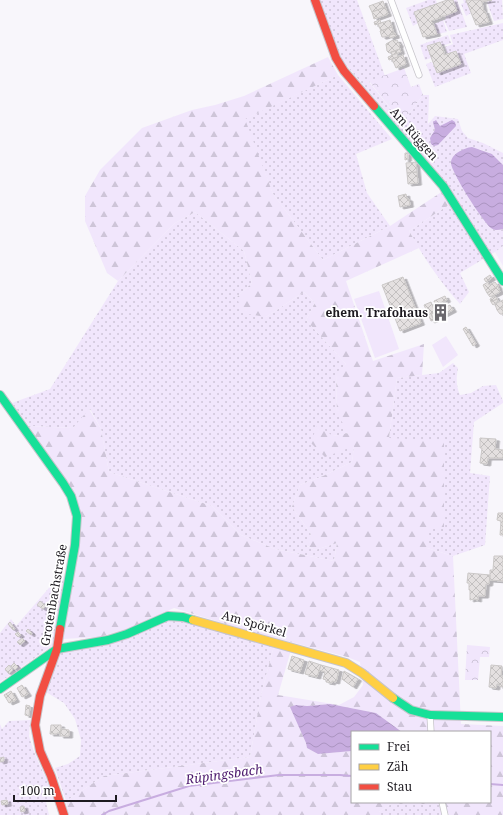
<svg xmlns="http://www.w3.org/2000/svg" width="503" height="815" viewBox="0 0 503 815" font-family="'Noto Serif',serif">
  <style>
    .built { fill: #f4ecfc }
    .grass { fill: url(#grass-dots) }
    .forest { fill: url(#forest-firs); fill-rule: evenodd }
    .park { fill: url(#park-crowns) }
    .pitch { fill: #f1e6fc }
    .water { fill: url(#water-waves) }
    .lines { fill: none; stroke-linecap: round; stroke-linejoin: round }
    .stream { stroke: #c8ade0; stroke-width: 2 }
    .building { fill: url(#building-cross-hatch); stroke: #cbc8c7; filter: url(#shadow) }
    .street-casing { stroke: #c6c4ca; stroke-width: 7 }
    .fast-casing { stroke: #c6c4ca; stroke-width: 10 }
    .slow-casing { stroke: #c6c4ca; stroke-width: 10 }
    .jam-casing { stroke: #c6c4ca; stroke-width: 10 }
    .street { stroke: #fefefe; stroke-width: 5.5 }
    .fast { stroke: #16e098; stroke-width: 8 }
    .slow { stroke: #ffcf43; stroke-width: 8 }
    .jam { stroke: #f24e42; stroke-width: 8 }
    .labels { text-anchor: middle; stroke-width: 3.5; stroke-linejoin: round; paint-order: stroke }
    .street-label { font-size: 12px; fill: #1d1a20; stroke: #fff }
    .poi-label { font-size: 12px; font-weight: bold; fill: #1d1a20; stroke: #fff; text-anchor: end }
    .water-label { font-size: 13px; font-style: italic; fill: #4d1a6e; stroke: #fff }
  </style>
  <defs>
    <pattern id="grass-dots" width="8" height="8" patternUnits="userSpaceOnUse"><rect width="8" height="8" fill="#f1e6fc"/><path d="M2 2h.1M6 6h.1" fill="none" stroke="#cec5d8" stroke-width="1.8" stroke-linecap="round"/></pattern>
    <pattern id="forest-firs" width="22" height="20" patternUnits="userSpaceOnUse"><rect width="22" height="20" fill="#f1e6fc"/><path d="M5 1l3.5 6h-7zM16 11l3.5 6h-7z" fill="#cec5d8"/></pattern>
    <pattern id="park-crowns" width="20" height="18" patternUnits="userSpaceOnUse"><rect width="20" height="18" fill="#f1e6fc"/><path d="M2 6a3 3 0 1 1 6 0M12 15a3 3 0 1 1 6 0" fill="none" stroke="#cec5d8"/></pattern>
    <pattern id="water-waves" width="16" height="10" patternUnits="userSpaceOnUse"><rect width="16" height="10" fill="#c8ade0"/><path d="M0 5q4-4 8 0t8 0" fill="none" stroke="#ab94c0"/></pattern>
    <pattern id="building-cross-hatch" width="8" height="8" patternUnits="userSpaceOnUse"><rect width="8" height="8" fill="#e4e0e0"/><path d="M0 0l8 8M0 8l8-8" fill="none" stroke="#c3c0c0"/></pattern>
    <filter id="shadow"><feDropShadow dx="3.5" dy="2" stdDeviation="0" flood-color="#0004"/></filter>
  </defs>
  <rect width="100%" height="100%" fill="#f8f6fb"/>
  <path class="built" d="M503,246v20l-8,-14z"/>
  <path class="grass" d="M319,0h38l28,76 -16,6 33,41 21,-28h6l-1,29 7,-8 23,3 4,12 6,7 15,5 20,10v12l-11,-11 -13,-5 -27,17c5,12 32,59 42,63 3,2 6,1 9,0v17l-8,6 -35,21 9,19 -9,12c-20,-22 -37,-47 -51,-73l41,-27 -10,-11 7,-8 -105,-125z
    M428,0h8l1,4 -19,19 -5,3 -7,-18z
    M453,0h4l10,27 -18,4 -5,-11 2,-1 -1,-3 12,-5z
    M463,0h3l5,13 -5,3 -5,-12 3,-1z
    M492,0h10l1,19 -9,2 -7,-19z
    M443,20l4,12 -10,2 -3,-10z
    M503,23v17l-39,14 7,19 -36,14 -9,-23 6,-2 5,11 23,-9 -4,-13 -9,3 -2,-7 8,-3 -3,-9z
    M448,35l3,8 -9,3 -2,-4 -13,4 4,12 -6,2 -5,-15z
    M338,75l54,64 -36,15 11,39 23,33 -67,34 -50,-66 -29,-75z
    M195,212l49,39 8,32 -15,14 29,20 38,-25 11,11 -9,17 40,44 -10,10 1,39 13,20 -17,3 -22,7 43,3 -2,16 -29,14 -23,9 -8,22 19,27 -4,12 8,4 22,-7 -3,18 -59,-12 -34,-14 -29,-29 -103,-34 -8,-43 -11,-20 -17,19 -44,-2 -17,-23 38,-14 68,-108 57,-58z
    M453,363l5,5c-2,10 -2,18 2,27l11,-2 12,-7 13,-1 7,16v2l-29,19 -4,51 20,3 -5,69 -32,11 -26,-8v-18l-38,-92 8,-60 42,-5z
    M61,574l4,4 -12,67 -53,37v-49l11,-14 5,7z
    M166,620h14l94,26 -13,49 -11,62 -146,19 -38,25 -11,-33 13,-4 12,-8 1,-16 -6,-21 -11,-16 -18,-11 16,-41 35,-4 33,-11z
    M30,720l-1,16 4,13 8,19 5,10 8,22 -8,2 3,13h-49v-91l2,5 7,-8z
    M391,804h48l3,11h-63v-3z"/>
  <path class="forest" d="M328,57l10,18 -93,44 28,75 50,66 67,-34 50,-33 10,11 -41,27 10,17 -73,33 27,80 51,-17 -2,31 -25,3 -8,60 55,3v86l-17,3v18l26,8 8,168 42,2v89h-54l-4,-11h-54l-12,8v3h-310l-3,-14 38,-25 146,-19 11,-62 13,-49 17,4 -13,45 61,10 15,-8 9,-12 -3,-23 -13,-5 -105,-28 -68,-21 -44,20 -31,9 -36,2 17,-110 -2,-25 -49,-78 44,2 16,-19 12,20 8,43 103,34 29,29 34,14 59,12 3,-18 -22,7 -9,-5 5,-11 -19,-27 8,-22 23,-9 29,-14 2,-16 -29,11 -14,-14 6,-18 16,11 16,-3 -12,-19 -1,-41 10,-9 -40,-44 9,-17 -11,-11 -38,25 -24,-4 -5,-16 15,-14 -8,-32 -49,-39 -20,11 -57,58 -11,-8 -22,-52v-25l15,-26 42,-42 50,-18 23,-5 29,-9zM330,704l46,9 26,19h88v70h-138v-51l-34,3 -11,-6 -1,-5 -7,-16 -3,-22 11,1z"/>
  <path class="park" d="M404,68l7,19 8,-3 4,11 -21,28 -33,-42z
    M467,645l23,2 -1,10h-9l-2,23h-13z"/>
  <path class="pitch" d="M379,291l20,58 -24,9 -21,-59z
    M446,336l12,19 -15,12 -11,-22z"/>
  <path class="water" d="M436,120l4,6 12,-6 3,2 1,4 -18,19 -4,1 -3,-2 -1,-6 5,-8 -2,-8z
    M472,147l20,7 11,11v64c-4,1 -8,2 -12,-1 -8,-6 -40,-56 -40,-65 0,-9 13,-15 21,-16z
    M330,704l46,9 26,19h-50v19l-34,3 -11,-6 -1,-5 -16,-36 6,-2 11,1z"/>
  <g class="lines">
    <path class="stream" d="M490,784l13,1
      M102,815l7,-4 80,-25 90,-11h61l12,1"/>
  </g>
  <path class="building" d="M447,0h6l4,11 -12,5h-3v1l-11,4 2,2 4,11 -14,3 -9,-25z
    M466,0h26l-10,2 2,10 1,-1 4,11 -13,3z
    M383,1l2,6 -13,5 -3,-6z
    M385,7l3,7 -14,5 -2,-7z
    M380,20l1,3 -6,2 -1,-3z
    M390,20l2,7 -11,4 -3,-7z
    M392,27l2,7 -10,3h-2l-2,-6z
    M395,33l1,3 -6,2 -1,-3z
    M393,40l1,1 3,-1 3,5 -1,1 1,3 -11,4 -2,-2 -1,-7z
    M440,42l4,10v3l12,-4 5,13 -24,9 -10,-27z
    M400,49l1,3 -9,3 -1,-3z
    M397,53l1,4 -9,3 -1,-3z
    M403,55l3,9 -10,4 -4,-9z
    M405,153h3v6l-3,1z
    M416,162l1,10 -10,1 -1,-10z
    M417,172l1,11 -10,1 -1,-11z
    M406,194l1,5h2l1,6 -10,2 -2,-11z
    M490,275l2,3 -6,4 -2,-3z
    M403,277l18,46 -21,8 -18,-46z
    M488,282l1,3 6,-3 3,4 -11,7 -4,-8z
    M498,286l2,6 -10,5 -3,-4z
    M445,296l2,4 -12,5 -1,-4z
    M495,296l2,3 -6,3 -1,-3z
    M497,299l1,2 -5,4 -2,-3z
    M503,300v7l-6,3 -2,-6z
    M431,302l4,10 -4,2 3,6 -3,1 -7,-16z
    M450,305l3,5 -19,10 -3,-6z
    M503,307v7h-3l-3,-4z
    M466,327l10,17 -3,2 -10,-17z
    M480,438l16,1 -1,10 8,1v8h-15l-1,6 -7,-1 2,-15h-2z
    M498,513h5v22h-3l1,-14 -4,-1z
    M494,556h9v25l-13,-1v-10h3z
    M468,573l22,2 -1,9h-3l-1,12h-7v4l-4,-1 -4,1v-10h-1v-7h-2z
    M40,601l6,5 -3,3 -6,-4z
    M10,622l5,7 -2,1 -5,-6z
    M28,629l4,4 -1,2 -5,-4z
    M18,632l3,3 -3,2 -3,-3z
    M22,638l3,3 -5,4 -3,-3z
    M292,656l12,4 -4,12 -12,-3z
    M309,661l12,4 -4,12 -12,-3z
    M14,663l4,4 -3,3 -4,-4z
    M9,665l4,5 -4,4 -4,-5z
    M321,665l18,5 -3,12 -4,-1v2l-6,-1v-2l-3,-1 2,-7 -6,-2z
    M491,665l11,1 -1,10h2v11l-4,-1v-2h-2l-1,4 -7,-1z
    M344,671l14,8 -5,8 -11,-8z
    M22,685l6,9 -6,3 -5,-9z
    M11,691l5,9 -7,3 -5,-8z
    M26,705l4,1 -1,10 -4,-1z
    M51,725h10v8h-4v1h-7z
    M61,729l8,1v6h-9z
    M4,757v4l-4,1v-4z
    M7,800l1,4 -6,1 -1,-4z
    M24,806l1,5 -4,1 -1,-5z"/>
  <g class="lines">
    <defs>
      <path id="street" d="M391,0l28,75
        M430,715l1,17
        M442,802l3,13"/>
      <path id="fast" d="M374,106l69,80 60,95
        M0,395l63,88 8,13 6,20 -2,29 -15,84
        M0,689l57,-40 51,-9 19,-6 41,-18 15,1 10,3
        M393,698l18,12 19,5 73,2"/>
      <path id="slow" d="M193,620l153,43 16,10 31,25"/>
      <path id="jam" d="M315,0l21,58 8,13 30,35
        M60,629l-3,20 -17,47 -5,29 5,26 11,25 13,39"/>
    </defs>
    <use href="#street" class="street-casing"/>
    <use href="#fast" class="fast-casing"/>
    <use href="#slow" class="slow-casing"/>
    <use href="#jam" class="jam-casing"/>
    <use href="#street" class="street"/>
    <use href="#fast" class="fast"/>
    <use href="#slow" class="slow"/>
    <use href="#jam" class="jam"/>
  </g>
  <defs>
    <symbol id="building-bare" viewBox="-9 -9 18 18"><path d="M-4-6H4V6H1V3H-1V6H-4ZM-2.5-4.3h1.7v1.8h-1.7ZM.8-4.3h1.7v1.8H.8ZM-2.5-1h1.7V.8h-1.7ZM.8-1h1.7V.8H.8Z" fill="#6a676d" stroke="#fff" stroke-width="2.5" paint-order="stroke"/></symbol>
  </defs>
  <g fill-rule="evenodd">
    <use href="#building-bare" x="428" y="300" width="25" height="25"/>
  </g>
  <g class="labels">
    <g class="street-label">
      <text transform="translate(414 134) rotate(49)" y="4">Am Rüggen</text>
      <text transform="translate(54 595) rotate(-80)" y="4">Grotenbachstraße</text>
      <text transform="translate(254 624) rotate(16)" y="4">Am Spörkel</text>
    </g>
    <g class="poi-label">
      <text x="428" y="317">ehem. Trafohaus</text>
    </g>
    <g class="water-label">
      <text transform="translate(224 774) rotate(-8)" y="5">Rüpingsbach</text>
    </g>
  </g>
  <rect x="351" y="731" width="140" height="72" fill="#ffffff" stroke="#a5a3a6"/>
  <rect x="359" y="744" width="20" height="6" fill="#16e098" stroke="#a5a3a6"/>
  <text x="387" y="751" font-size="12" fill="#1d1a20">Frei</text>
  <rect x="359" y="764" width="20" height="6" fill="#ffcf43" stroke="#a5a3a6"/>
  <text x="387" y="771" font-size="12" fill="#1d1a20">Zäh</text>
  <rect x="359" y="784" width="20" height="6" fill="#f24e42" stroke="#a5a3a6"/>
  <text x="387" y="791" font-size="12" fill="#1d1a20">Stau</text>
  <path d="M14 795v6h102v-6" fill="none" stroke="#1d1a20" stroke-width="2"/>
  <text x="20" y="795" font-size="12" fill="#1d1a20" stroke="#ffffff" stroke-width="3" paint-order="stroke">100 m</text>
</svg>
